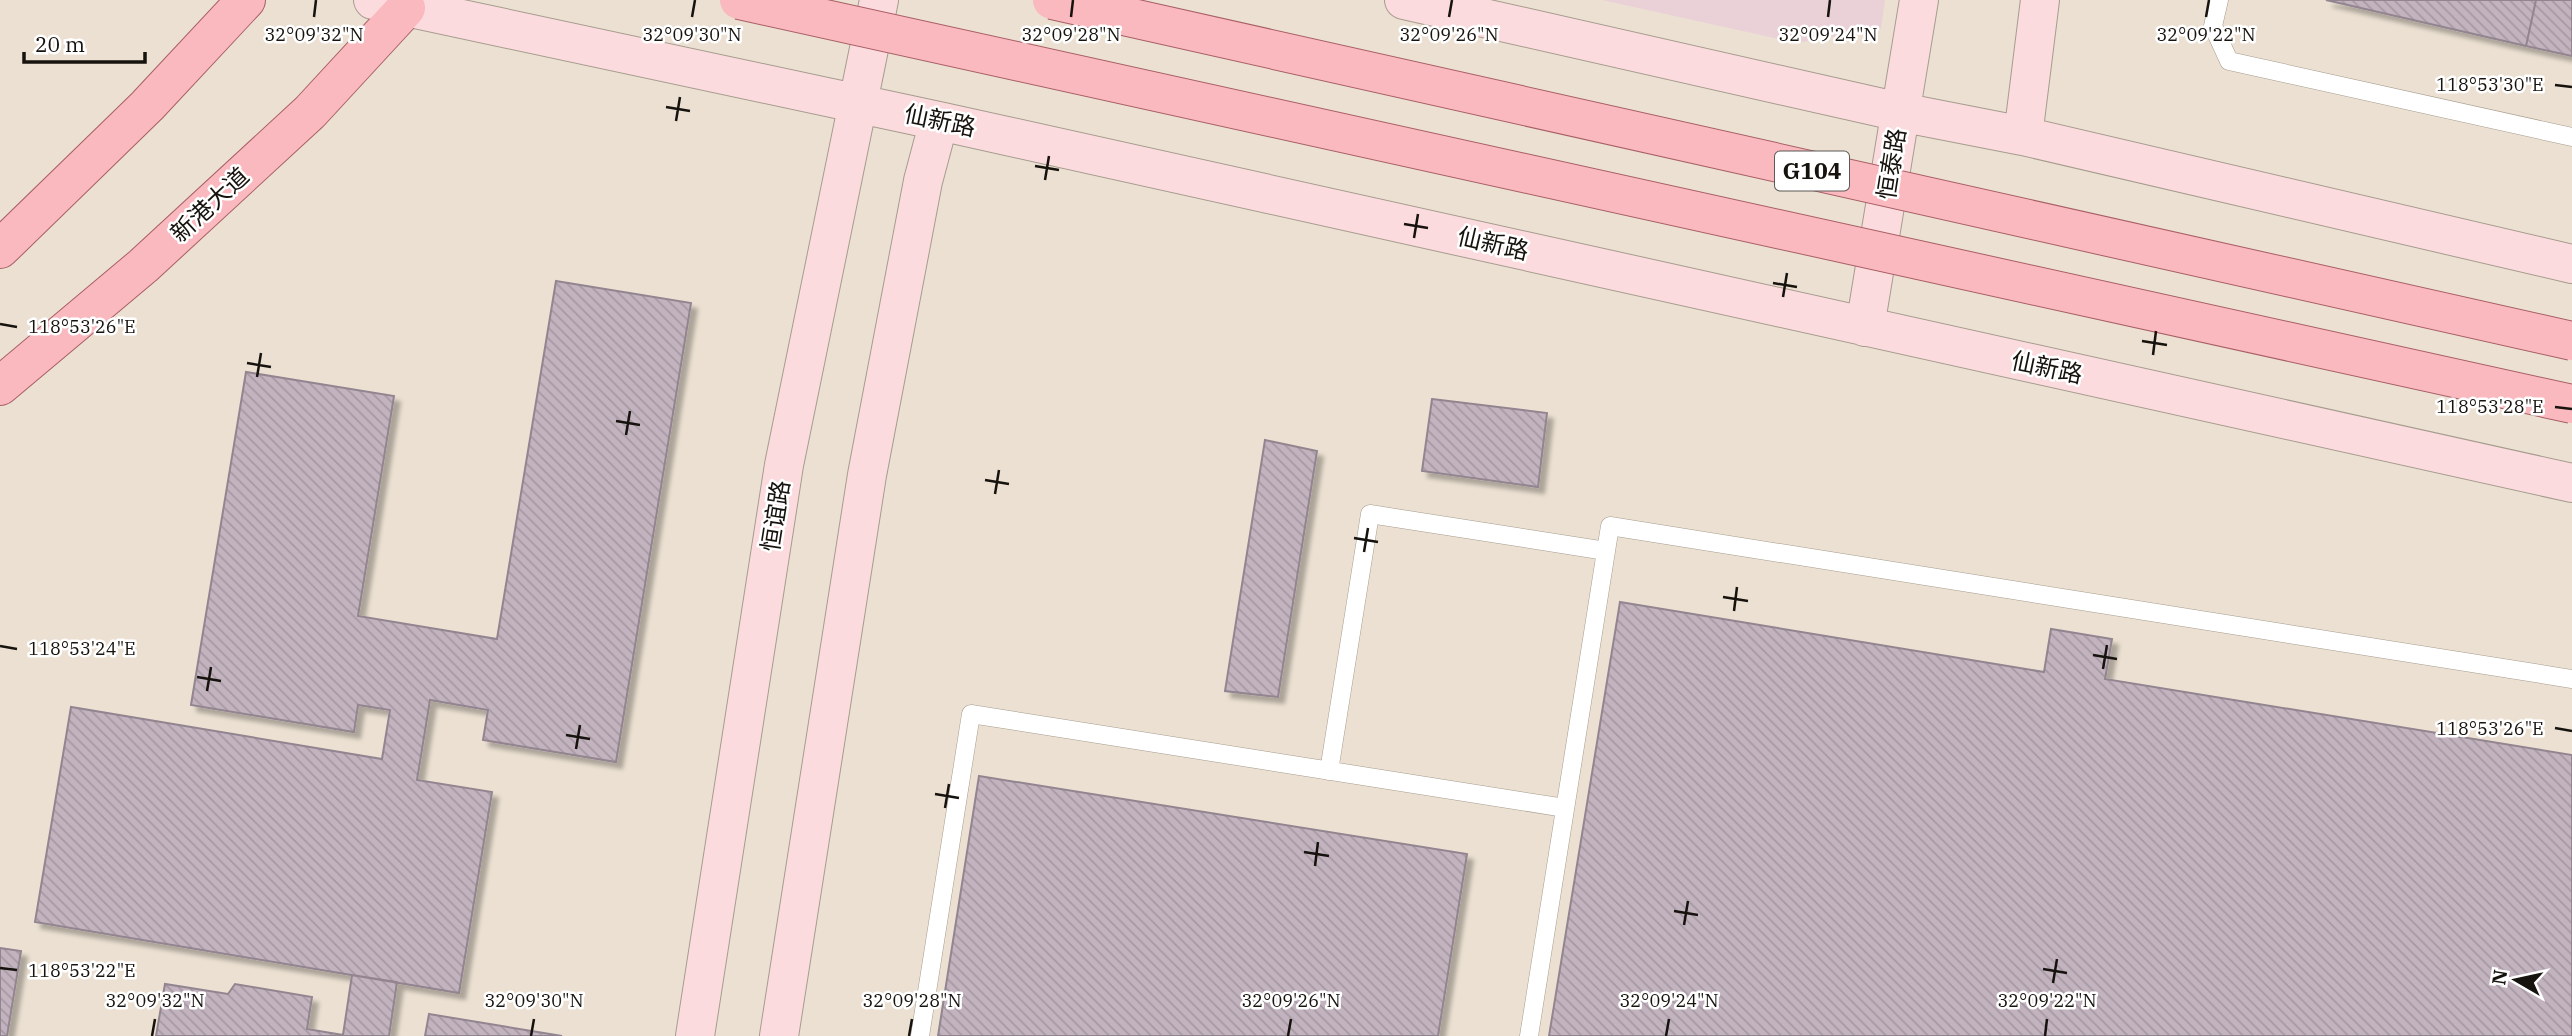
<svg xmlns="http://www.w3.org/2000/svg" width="2572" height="1036" viewBox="0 0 2572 1036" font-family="'IBM Plex Serif','Noto Sans SC',serif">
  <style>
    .commercial { fill: #ead1d8 }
    .building { fill: url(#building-back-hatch); stroke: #938590; stroke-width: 2; filter: url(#shadow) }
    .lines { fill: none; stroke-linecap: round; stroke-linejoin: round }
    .lane-casing { stroke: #a69c8e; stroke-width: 19 }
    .secondary-casing { stroke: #a69c8e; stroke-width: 40 }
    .primary-casing { stroke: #a85f65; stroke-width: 40 }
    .lane { stroke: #fff; stroke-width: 18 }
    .secondary { stroke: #fcdbdf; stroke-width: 38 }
    .primary { stroke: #fab8bf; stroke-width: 38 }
    .primary-bridge-casing { stroke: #a85f65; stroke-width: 40; stroke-linecap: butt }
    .primary-bridge { stroke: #fab8bf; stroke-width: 38 }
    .ticks { fill: none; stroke: #16120d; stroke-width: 2.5 }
    .labels { text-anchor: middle; stroke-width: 5; stroke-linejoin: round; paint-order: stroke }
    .shield { fill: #fff; stroke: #5c5956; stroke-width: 2 }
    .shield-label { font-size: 23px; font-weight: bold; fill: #16120d }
    .street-label { font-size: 24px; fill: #16120d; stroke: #fff }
    .ticks-label { font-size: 18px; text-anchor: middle; fill: #16120d; stroke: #fff; stroke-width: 5; stroke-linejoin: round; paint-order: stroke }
  </style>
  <defs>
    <pattern id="building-back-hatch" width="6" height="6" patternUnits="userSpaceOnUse" patternTransform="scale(1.75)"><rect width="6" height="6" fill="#c2b3bf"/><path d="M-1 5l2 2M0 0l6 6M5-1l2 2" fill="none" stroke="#a699a3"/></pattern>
    <filter id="shadow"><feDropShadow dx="6" dy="6" stdDeviation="2" flood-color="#0004"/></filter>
  </defs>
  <rect width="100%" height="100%" fill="#ebe0d1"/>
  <path class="commercial" d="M1602,0h283l-4,29 -84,14z"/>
  <path class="building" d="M2326,0h210l-10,46z
    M2536,0h36v56l-46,-10z
    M556,281l135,22 -75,459 -133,-22 5,-30 -58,-10 -13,80 75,12 -33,201 -424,-71 36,-215 311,52 8,-49 -32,-5 -4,27 -163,-27 55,-333 148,24 -36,220 139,23z
    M1432,399l115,14 -9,74 -116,-16z
    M1265,440l52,11 -39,246 -53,-6z
    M1620,602l424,70 7,-43 61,10 -7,40 467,76v281h-1023z
    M979,776l488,78 -29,182h-500z
    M0,948l21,3 -14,85h-7z
    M352,975l45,7 -8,54h-233l9,-52 63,10 7,-10 77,13 -5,32 36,6z
    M429,1014l133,22h-137z"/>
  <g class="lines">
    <defs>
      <path id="lane" d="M2219,0l-6,26 16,35 343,76
        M1329,771l41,-257 236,37
        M920,1036l51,-322 594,94
        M1529,1036l81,-510 962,153"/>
      <path id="secondary" d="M373,0l566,121 1633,362
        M1404,0l496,112 123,24 549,128
        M2023,136l17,-136
        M1865,327l54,-327
        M695,1036l89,-571 95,-465
        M779,1036l88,-561 56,-294 16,-60"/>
      <path id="primary" d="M0,249l147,-143 99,-106
        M0,386l143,-120 167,-154 96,-104"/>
    </defs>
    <use href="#lane" class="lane-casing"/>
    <use href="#secondary" class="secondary-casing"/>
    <use href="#primary" class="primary-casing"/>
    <use href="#lane" class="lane"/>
    <use href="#secondary" class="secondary"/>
    <use href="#primary" class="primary"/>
    <defs>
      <path id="primary-bridge" d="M739,0l1833,404
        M1052,0l1520,341"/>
    </defs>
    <use href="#primary-bridge" class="primary-bridge-casing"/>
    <use href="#primary-bridge" class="primary-bridge"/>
  </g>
  <path class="ticks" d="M314,17l2,-17M692,17l3,-17M1071,17l2,-17M1449,17l3,-17M1828,17l2,-17M2206,17l3,-17M2555,85l17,2M666,107l24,4M676,121l4,-24M1035,166l24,4M1045,180l4,-24M1404,224l24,4M1414,238l4,-24M1773,283l24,4M1783,297l4,-24M0,324l17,3M2142,341l25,4M2153,355l3,-24M247,363l24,4M257,377l4,-24M2555,407l17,2M616,421l24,4M626,435l4,-24M985,480l24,4M995,494l4,-24M1354,538l24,4M1364,552l4,-24M1723,597l25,4M1734,611l3,-24M0,646l17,3M2093,655l24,4M2103,669l4,-24M197,677l24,4M207,691l4,-24M2555,728l17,3M566,735l24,4M576,749l4,-24M935,794l24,4M945,808l4,-24M1304,852l25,4M1315,866l3,-24M1674,911l24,4M1684,925l4,-24M0,968l17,2M2043,969l24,4M2053,983l4,-24M152,1036l3,-17M531,1036l3,-17M909,1036l3,-17M1288,1036l3,-17M1666,1036l3,-17M2045,1036l2,-17"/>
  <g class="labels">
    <rect class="shield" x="1775" y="151.5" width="74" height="39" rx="5"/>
    <g class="shield-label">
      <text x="1812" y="179">G104</text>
    </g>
    <g class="street-label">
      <text transform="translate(940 121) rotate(12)" y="8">仙新路</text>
      <text transform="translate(1892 164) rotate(-81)" y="8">恒泰路</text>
      <text transform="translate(210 205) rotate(-43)" y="8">新港大道</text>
      <text transform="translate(1493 244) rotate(13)" y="8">仙新路</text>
      <text transform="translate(2047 368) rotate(12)" y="8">仙新路</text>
      <text transform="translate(776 516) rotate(-81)" y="8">恒谊路</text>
    </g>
  </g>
  <g class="ticks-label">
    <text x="314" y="41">32°09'32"N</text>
    <text x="692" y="41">32°09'30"N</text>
    <text x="1071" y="41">32°09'28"N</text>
    <text x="1449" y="41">32°09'26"N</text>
    <text x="1828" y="41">32°09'24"N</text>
    <text x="2206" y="41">32°09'22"N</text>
    <text x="2490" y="91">118°53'30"E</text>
    <text x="82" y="333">118°53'26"E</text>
    <text x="2490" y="413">118°53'28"E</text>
    <text x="82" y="655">118°53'24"E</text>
    <text x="2490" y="735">118°53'26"E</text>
    <text x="82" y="977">118°53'22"E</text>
    <text x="155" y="1007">32°09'32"N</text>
    <text x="534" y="1007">32°09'30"N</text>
    <text x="912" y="1007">32°09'28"N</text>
    <text x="1291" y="1007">32°09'26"N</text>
    <text x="1669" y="1007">32°09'24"N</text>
    <text x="2047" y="1007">32°09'22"N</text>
  </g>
  <g transform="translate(2516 980) rotate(279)" stroke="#ffffff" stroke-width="5" paint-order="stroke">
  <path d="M0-5L12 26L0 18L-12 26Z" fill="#16120d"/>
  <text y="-10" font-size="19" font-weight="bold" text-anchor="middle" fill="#16120d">N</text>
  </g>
  <path d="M24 52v10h121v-10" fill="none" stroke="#16120d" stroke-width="3.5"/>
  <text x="35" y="52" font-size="21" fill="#16120d" stroke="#ffffff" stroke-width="5" paint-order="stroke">20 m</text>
</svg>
